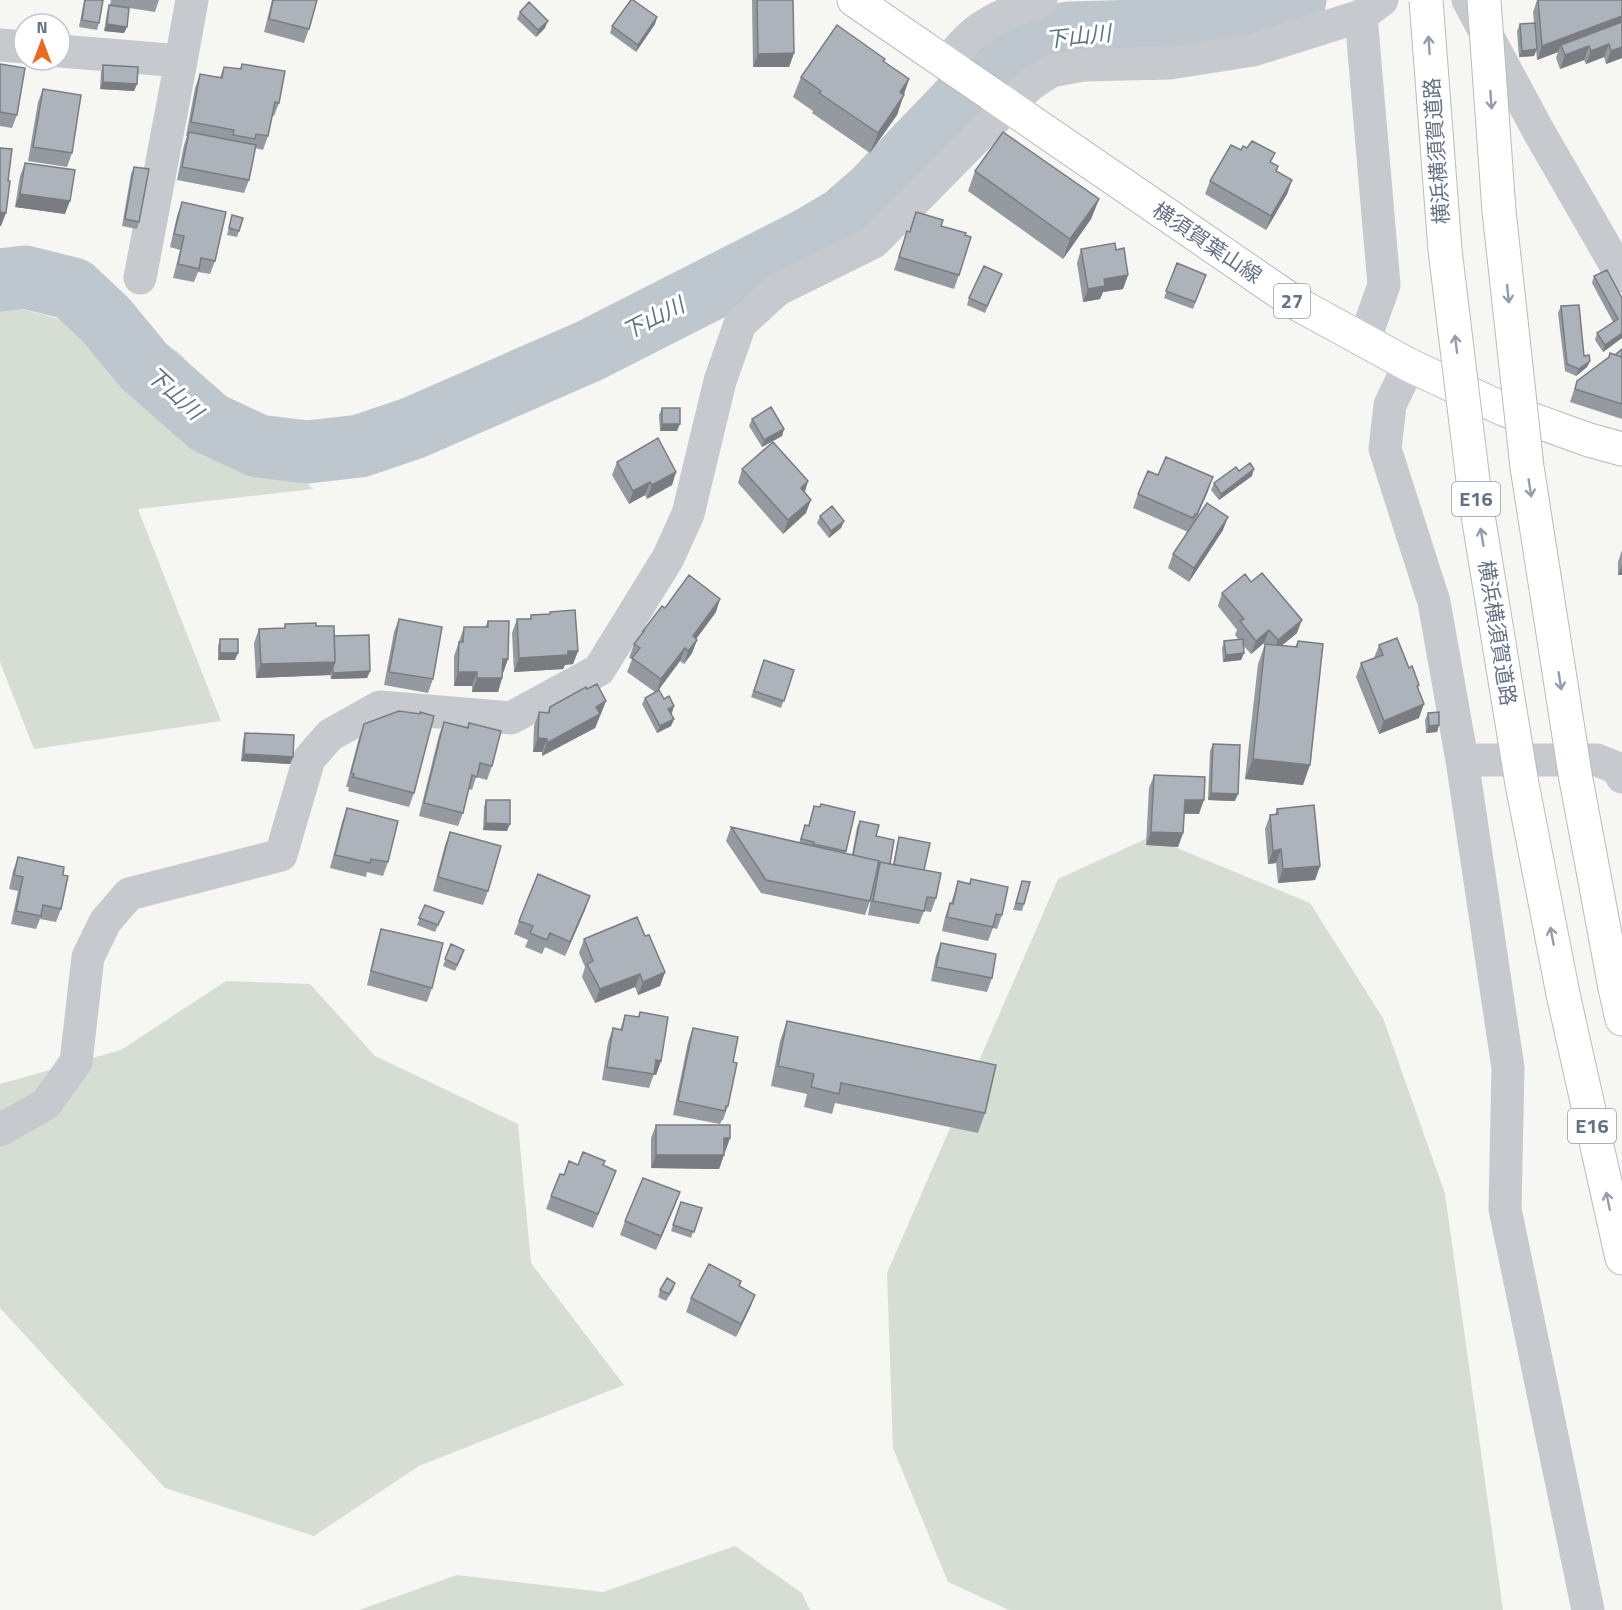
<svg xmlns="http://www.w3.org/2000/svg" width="1622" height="1610" viewBox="0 0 1622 1610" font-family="'Titillium Web','Noto Sans JP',sans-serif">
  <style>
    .green { fill: #d6ded4 }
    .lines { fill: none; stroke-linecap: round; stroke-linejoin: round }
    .river { stroke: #bdc7cd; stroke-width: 63 }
    .primary-casing { stroke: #b7babf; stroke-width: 35 }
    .highway-casing { stroke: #b8bbbf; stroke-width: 35 }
    .street { stroke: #c6c9cd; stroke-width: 33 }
    .primary { stroke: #fff; stroke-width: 33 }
    .highway { stroke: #fff; stroke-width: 33 }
    .highway-bridge-casing { stroke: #b8bbbf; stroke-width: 35; stroke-linecap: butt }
    .highway-bridge { stroke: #fff; stroke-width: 33 }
    .wall { fill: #959aa0 }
    .shaded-wall { fill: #797d82 }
    .building { fill: #adb3ba; stroke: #797d82; stroke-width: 1.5 }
    .oneway { stroke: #929caa }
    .labels { text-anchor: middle; stroke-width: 6; stroke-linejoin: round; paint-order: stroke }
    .shield { fill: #fff; stroke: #929caa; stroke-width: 1.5 }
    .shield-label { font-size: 20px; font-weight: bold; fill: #647286 }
    .street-label { font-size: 21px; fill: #647286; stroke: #fff }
    .water-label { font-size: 22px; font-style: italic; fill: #5f7482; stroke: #fff }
  </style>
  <rect width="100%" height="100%" fill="#f6f6f3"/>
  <path class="green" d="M0,303l177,48 136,138 -175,20 83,212 -187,28 -34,-87z
    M1150,837l160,66 73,115 62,176 58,416h-494l-61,-28 -55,-134 -6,-175 171,-394z
    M226,981l84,3 65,72 143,68 13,139 93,122 -205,81 -105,70 -149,-48 -165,-180v-224l121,-34z
    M735,1546l67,47 8,17h-451l98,-35 146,17z"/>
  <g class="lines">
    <path class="river" d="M0,280l25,-3 48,12 33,31 38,46 65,57 49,23 49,6 53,-6 53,-18 176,-77 220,-112 34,-20 31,-27 134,-140 25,-12 37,-7 107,-3 61,-12 57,-18"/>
    <defs>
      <path id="primary" d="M854,0l440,302 115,63 94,44 86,31 33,9"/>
      <path id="highway" d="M1615,988l7,31
        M1563,994l59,264"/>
    </defs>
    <use href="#primary" class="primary-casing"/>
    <use href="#highway" class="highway-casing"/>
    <path class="street" d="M1468,0l71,132 83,144
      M1361,16l23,269 -20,56
      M0,45l24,2
      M60,51l121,10 11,-61
      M946,63c12,-13 23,-28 38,-37 17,-12 38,-18 57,-26
      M140,278l41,-217
      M1409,365l-19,40 -5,44 49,153 28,158 46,308 -3,141 83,401
      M1462,760h135l20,8 5,9
      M0,1130l46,-26 30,-42 12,-105 17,-35 24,-28 152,-39 28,-96 21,-24 50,-28 131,11 88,-48 69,-112 20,-44 32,-133 20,-57 37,-34 97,-48 133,-135 23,-22 21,-14 32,-6 87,-2 83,-13 108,-34 21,-16"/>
    <use href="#primary" class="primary"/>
    <use href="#highway" class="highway"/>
    <defs>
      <path id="highway-bridge" d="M1426,0l19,250 30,247 47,287 41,210
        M1484,0l15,211 28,256 48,307 40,214"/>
    </defs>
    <use href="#highway-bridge" class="highway-bridge-casing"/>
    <use href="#highway-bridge" class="highway-bridge"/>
  </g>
  <path class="wall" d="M84,0h19l-4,23 -2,7 -18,-3z
    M111,0h48l-4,12 -45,-7z
    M272,0h45l-8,29 -5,14 -40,-11z
    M752,0h41l1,53 -5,14h-36z
    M1537,0h85v58l-16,6 -2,-7 -18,7 -2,-4 -24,9 -4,-11 2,-6 -21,8 -1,-10 -2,6 -15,1 -2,-26 3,-7 14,-1 -1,-11z
    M109,5l18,22 -3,6 -20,-2 3,-19z
    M520,12l25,16 -9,9 -19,-18z
    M657,17l-2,7 -19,28 -26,-19 2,-7z
    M885,59l-1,3 25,17 -12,36 -27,38 -58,-40 1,-2 -20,-14 8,-20z
    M0,64l17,51 -5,13 -12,-2z
    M242,64l37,39 -5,13h-2l-4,20 -5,14 -8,-2 -6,32 -5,13 -67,-13 7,-35 3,-9h-1l9,-48 5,-14 20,3 4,-10 16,2z
    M103,65l34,19 -3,7 -34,-2 1,-17z
    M43,89l29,64 -5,14 -39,-6 10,-59z
    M1247,148l28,5 -4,9 7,4 -1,5 15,9 -5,14 -21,36 -61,-36 5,-13 31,-31z
    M25,163l40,51 -50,-7 5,-31z
    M134,167l5,55 -2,7 -15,-3 9,-52z
    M975,171l124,28 -8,20 -28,40 -95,-68z
    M182,202l33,59 -5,13 -12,-2 -4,10 -21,-4 7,-28 -10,-3 7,-31z
    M916,212l25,14 24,9 -6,40 -5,14 -60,-19 13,-39 2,1z
    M232,215l7,16 -2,6 -10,-2z
    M1081,249l35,1 12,25 -5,14 -20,3 -3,7 -17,3 -6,-39z
    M1177,263l29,12 -13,34 -29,-11z
    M1002,274l-17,39 -18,-8 2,-7z
    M1594,276l28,22v40l-19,14 -8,-12 2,-7 16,-11 -21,-39z
    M1561,306l23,50 6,5 -3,6 -11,9 -11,-5 -7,-58z
    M1622,349v70l-52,-17 7,-21 32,-24 6,-2z
    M662,408l15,23h-17l-1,-16z
    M752,419l32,10 -2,7 -20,11 -13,-21z
    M617,462l59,10 -4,13 -25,14 -2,-4 -16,9 -17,-29z
    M742,469l66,12 -4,11 2,21 -23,21 -45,-51z
    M1239,471l13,5 -33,24 -8,-10 3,-7z
    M1158,475l50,16 -14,32 29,7 -34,52 -21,-14 5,-14 18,-26 -1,-1 -2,5 -55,-24 5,-14z
    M820,516l24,5 -3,7 -12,10 -12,-15z
    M1622,550v25h-4v-13z
    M1222,593l75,40 -15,12 13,2 3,-6 5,144 -58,-6 13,-115 7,-20 -1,-1 -13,11 -8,-9 1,8 -3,7 -18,2 -1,-14 2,-7 15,-1 -4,-5 2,-5 -19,-24z
    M665,608l51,4 -20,27 1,1 -5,13 -8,11 -4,-3 -22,30 14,22 -1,1 3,5 -3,7 -14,7 -15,-29 3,-6 10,-6 -28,-20 5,-13 -3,-1 5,-14 7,-8 2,-5z
    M550,612l28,39 -5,13 -8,1 -2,4 -49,3 -2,-39 5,-14h13l1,-4 18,-1z
    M399,619l34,60 -5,14 -44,-8 10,-53z
    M488,621l20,38 -5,14 -1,5 -4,14h-26v-6h-18v-30l10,-29h21z
    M285,624l31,2 18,10 36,35 -3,7 -36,1 -1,-6v2l-74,3 -2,-35 5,-14 25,-1z
    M220,639l15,21h-17v-14z
    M1379,645l30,23 10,17 -1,4 1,29 -40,16 -23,-57 5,-14 13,-5z
    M764,660l30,10 -13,38 -30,-11z
    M587,689l19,12 -11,27 -53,28v-4h-9l1,-26 5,-14 8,1 3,-6z
    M1428,713l11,12 -2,7 -11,1 -1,-13z
    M444,722l23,5 2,-4 23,43 -5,14 -11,-3 -4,13 -3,-1 -6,24 -5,13 -39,-10 20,-81z
    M364,724l50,69 -5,14 -61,-16 1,-4h-3l13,-49z
    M245,733l48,24 -3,7 -49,-3 2,-21z
    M1213,744l22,57 -27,-1 2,-49z
    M1154,775l45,39h-15l-1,19 -5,14 -32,-2 3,-57z
    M486,800l21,31 -24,-1 1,-23z
    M814,806l32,45 -1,2 7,2 5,-28 3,-6 16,15 14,28 3,1 4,-21 2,-7 25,33 12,28 -5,14 -7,-1 -5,13 -51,-9 5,-28 -3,14 -5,14 -104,-22 -35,-52 5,-14 68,16 6,-18 3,1z
    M347,808l41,54 -5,14 -16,-4 -1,5 -36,-9 12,-46z
    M1277,809l43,57 -5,14 -37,3 -2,-20 -8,1 -3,-35 5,-14h5z
    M450,832l38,59 -5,14 -50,-14 12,-46z
    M18,857l45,18 -2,34 -5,13 -16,-3 -4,10 -25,-5 7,-33 -9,-2 4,-18z
    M971,879l31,36 -5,14 -4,-1 -5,13 -46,-10 3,-14 5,-14h1l7,-22 11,3z
    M1022,881l2,23 -2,7 -9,-1z
    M425,905l19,7 -9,20 -18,-7z
    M585,910l-20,46 -20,-9 -3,7 -17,-7 3,-7 -14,-6 5,-13z
    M381,929l51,59 -5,14 -60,-17 10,-43z
    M645,936l20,36 -5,14 -22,9 -3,-8 -40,16 -13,-26 3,-10 -6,-14 5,-14z
    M941,943l51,35 -5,14 -56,-11 5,-25z
    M451,944l11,13 -7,14 -12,-5z
    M640,1012l21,49 -5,14 -2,-1 -5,14 -47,-8 6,-38 5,-14 7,2 5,-15 13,2z
    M787,1021l198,92 -7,20 -143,-30 -3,11 -28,-7 3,-13 -36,-8 9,-45z
    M693,1028l40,34 -5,44 -5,14h-1l-2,4 -47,-9 15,-73z
    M656,1125l74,13 -11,31 -68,-1v-30z
    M578,1165h25l8,19 -18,44 -47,-19 5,-13 13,-21z
    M680,1192l-24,58 -36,-15 5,-14z
    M681,1202l21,6 -11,30 -20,-7z
    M741,1281l-1,5 15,9 -5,13 -14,29 -50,-25 5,-14z
    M675,1283l-2,7 -7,11 -8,-4 2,-7z"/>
  <path class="shaded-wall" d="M1622,16v12l-61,17 -3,7 -21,8 5,-14z
    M657,17l-2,7 -19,28 2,-7z
    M548,21l-3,7 -9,9 2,-7z
    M107,24l20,3 -3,6 -20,-2z
    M1609,44l-5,13 -18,7 5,-13z
    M1589,46l-5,14 -24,9 5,-14z
    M1622,47v11l-16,6 5,-13z
    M1537,49l-3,7 -15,1 3,-6z
    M794,53l-5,14h-36l5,-13z
    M909,79l-12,36 -27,38 8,-20 22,-41z
    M103,82l34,2 -3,7 -34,-2z
    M1292,180l-5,14 -21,36 5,-14z
    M20,194l50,7 -5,13 -50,-7z
    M1099,199l-8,20 -28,40 7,-20z
    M0,212l6,1 -5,13h-1z
    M1128,275l-5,14 -20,3 -3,7 -17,3 5,-13 16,-10z
    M1622,333v5l-19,14 2,-7z
    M1590,361l-3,6 -11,9 3,-7z
    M662,424h18l-3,7h-17z
    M784,429l-2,7 -20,11 2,-7z
    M1254,469l-2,7 -33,24 2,-6z
    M676,472l-4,13 -25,14 5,-14z
    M1213,477l-5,14 -16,37 5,-14z
    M808,481l-4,14 -3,-7z
    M650,482l-5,13 -16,9 4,-13z
    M811,500l-5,13 -23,21 5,-14z
    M1228,517l-5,13 -34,52 5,-14z
    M844,521l-3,7 -12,10 2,-7z
    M1622,565v10h-4z
    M720,599l-4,13 -28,38 5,-14z
    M1302,620l-5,13 -24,20 5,-13z
    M1269,630l-5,13 -13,11 5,-13z
    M697,640l-5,13 -8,11 4,-13z
    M685,648l-5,13 -24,32 5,-14z
    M568,651h10l-5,13 -8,1 -2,4 -49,3 5,-14z
    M220,653h18l-3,7h-17z
    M1244,653l-3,7 -18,2 3,-7z
    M503,659h5l-5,14h-5z
    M335,662l-5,13 -74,3 5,-14z
    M370,671l-3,7 -36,1 2,-6z
    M458,672h19l-5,14h-18z
    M477,678h25l-4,14h-26z
    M606,701l-11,27 -53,28 5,-13 49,-36z
    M1424,704l-5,14 -40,16 5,-13z
    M674,706l-2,7 -6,3 2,-7z
    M674,719l-3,7 -14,7 3,-7z
    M1439,725l-2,7 -11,1 3,-7z
    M538,738l9,1 -5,13h-9z
    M244,754l49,3 -3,7 -49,-3z
    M1253,759l57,6 -7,20 -58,-6z
    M1211,793l27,1 -3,7 -27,-1z
    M1185,800h19l-5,14 -19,-1z
    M486,823l24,1 -3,7 -24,-1z
    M1151,832l32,1 -5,14 -32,-2z
    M1281,849l-5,14 -8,1 5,-13z
    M1320,866l-5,14 -37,3 5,-14z
    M590,896l-5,14 -20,46 5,-14z
    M665,972l-5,14 -22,9 5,-13z
    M640,974l-5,13 -40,16 5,-14z
    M656,1060l5,1 -5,14 -5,-1z
    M724,1138h6l-5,14z
    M656,1155h68l-5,14 -68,-1z
    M680,1192l-5,14 -19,44 5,-14z
    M755,1295l-5,13 -14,29 5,-13z"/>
  <path class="building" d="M85,0h18l-4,23 -17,-3z
    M273,0h44l-8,29 -40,-10z
    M631,0h2l24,17 -19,28 -26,-19z
    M757,0h36l1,53 -36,1z
    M1538,0h84v16l-80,30z
    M529,2l19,19 -10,9 -18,-18z
    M109,5l20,3 -2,19 -20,-3z
    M1622,22v25l-11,4 -2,-7 -18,7 -2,-5 -24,9 -4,-10z
    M1535,23l2,26 -15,2 -2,-27z
    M837,25l48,34 -2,2 26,18 -9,13 4,3 -26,38 -59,-40 2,-2 -20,-14z
    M0,64l25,4 -8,47 -17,-3z
    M242,64l43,7 -6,32 -4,-1 -7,34 -12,-2 -1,5 -22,-4 1,-5 -43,-8 9,-48 22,4 2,-11 17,2z
    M103,65l35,2 -1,17 -34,-2z
    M43,89l38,6 -9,58 -39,-6z
    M189,132l67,13 -7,35 -67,-13z
    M1003,132l96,67 -29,40 -95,-68z
    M1252,141l23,12 -5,9 8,4 -2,5 16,9 -21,36 -61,-35 21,-36 10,5 2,-4 4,2z
    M0,148l12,1 -4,32h2l-4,32 -6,-1z
    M25,163l50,7 -5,31 -50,-7z
    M134,167l15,2 -10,53 -14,-3z
    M182,202l44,10 -11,49 -14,-3 -2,11 -21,-5 6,-28 -10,-2z
    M916,212l27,8 -2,6 25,7 -1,2 6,2 -12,38 -60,-18 8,-26 3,1z
    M232,215l11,3 -4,13 -10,-3z
    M1115,243l1,7 8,-2 4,27 -24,4 1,7 -17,3 -7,-40z
    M1177,263l29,12 -11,27 -29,-11z
    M984,266l18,8 -15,32 -18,-8z
    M1607,270l15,28v35l-17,12 -8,-12 21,-14 -24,-43z
    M1579,305l5,51 5,-1 1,6 -11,8 -12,-5 -6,-58z
    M1622,349v8l-7,-2z
    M1610,353l12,4v47l-47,-15 2,-8 32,-24z
    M771,407l13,22 -20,11 -12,-21z
    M662,408h18v16h-18z
    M658,438l18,34 -24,13 -2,-3 -17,9 -16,-29z
    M773,442l35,39 -7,7 10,12 -23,20 -46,-51z
    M1166,457l47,20 -16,37h-2l-2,4 -55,-24 10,-23 10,4z
    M1250,463l4,6 -33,25 -7,-11 22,-16 3,4z
    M1207,503l21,14 -34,51 -21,-14z
    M832,506l12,15 -13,10 -11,-15z
    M1262,573l40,47 -24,20 -9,-10 -13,11 -16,-20 4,-2 -22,-26 23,-19 6,8z
    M689,575l31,24 -27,37 4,4 -9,11 -3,-3 -24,31 -29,-21 8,-10 -6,-4 10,-13h-1l19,-25 3,2z
    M575,610l3,41h-10v4l-49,3 -2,-39h14v-4l19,-1v-2z
    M399,619l43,8 -9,52 -44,-7z
    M488,621h21l-1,38h-5l-1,19h-25v-6h-19l1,-30h4l1,-15h24z
    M316,623v3h18l1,36 -74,2 -2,-35 26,-1v-4z
    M369,635l1,36 -37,2v-7l2,-4 -1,-26z
    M1397,638l12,30 3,-2 7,19 -2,1 7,18 -40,17 -23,-58 22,-8 -4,-10z
    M220,639h18v14h-18z
    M1243,639l1,14 -18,2 -2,-14z
    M1298,641l25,3 -13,121 -57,-6 12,-115 32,3z
    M764,660l30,10 -10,31 -30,-10z
    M597,684l9,17 -10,6 4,7 -53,29v-4l-9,-1 1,-26 10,1 1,-6 36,-20 1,2z
    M659,690l5,9 5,-3 5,10 -6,3 6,10 -14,7 -15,-28z
    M399,711l21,3v-2l14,4 -20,77 -61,-16 1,-3 -3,-1 13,-49z
    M1439,712v13l-10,1 -1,-13z
    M444,722l24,6 1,-5 32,8 -9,35 -12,-3 -3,14 -5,-2 -9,38 -39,-10z
    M245,733l49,2 -1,22 -49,-3z
    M1213,744l27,1 -2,49 -27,-1z
    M1154,775l51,2 -1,23h-19l-2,33 -32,-1z
    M486,800h24v24l-24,-1z
    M821,804l34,8 -9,39 -33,-7 1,-2 -13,-3 4,-14 4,1 5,-20 6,1z
    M1314,805l6,61 -37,3 -2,-20 -8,2 -3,-36 8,-1 -1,-5z
    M347,808l51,13 -10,41 -17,-3 -1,4 -35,-8z
    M860,821l19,4 -3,11 18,4 -4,24 -10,-2v2h-2l1,-3 -26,-6z
    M731,827l148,34 -9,40 -104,-21z
    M450,832l51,14 -13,45 -50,-14z
    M899,837l31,6 -6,27 -30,-5z
    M18,857l46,10 -1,8 5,1 -7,33 -18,-4 -2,11 -25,-5 7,-34 -9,-2z
    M880,862l61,11 -5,25 -9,-1 -3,14 -51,-10z
    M538,874l52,22 -20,46 -20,-9 -3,7 -17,-7 3,-7 -14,-5z
    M971,879l37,8 -6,28 -6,-1 -3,13 -46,-10 3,-14 3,1 5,-23 12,3z
    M1022,881l8,1 -6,22 -8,-1z
    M425,905l19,7 -6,13 -19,-7z
    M637,917l8,19 4,-1 16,37 -22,10 -3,-8 -40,15 -13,-25 6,-3 -9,-22z
    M381,929l62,14 -11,45 -61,-17z
    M941,943l55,11 -4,24 -56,-11z
    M451,944l13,6 -7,15 -12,-6z
    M640,1012l28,5 -7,44 -5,-1 -2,14 -47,-7 6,-39 9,2 3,-15 14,2z
    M787,1021l209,44 -11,48 -144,-30 -2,11 -28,-7 3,-13 -36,-8z
    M693,1028l45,9 -5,25 4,1 -9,43h-2l-1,5 -47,-10z
    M656,1125h74v13h-6v17h-68z
    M583,1152l22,9 -2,4 13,6 -18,43 -47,-18 9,-22 4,1 5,-14 9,4z
    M643,1178l37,14 -19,44 -36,-15z
    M681,1202l21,6 -8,24 -21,-7z
    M709,1264l32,17 -2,5 16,9 -14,29 -50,-26z
    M667,1278l8,5 -6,11 -9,-4z"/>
  <defs><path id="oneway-shaft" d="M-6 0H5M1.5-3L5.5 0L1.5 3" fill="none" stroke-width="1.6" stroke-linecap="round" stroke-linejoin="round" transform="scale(1.5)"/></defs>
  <g class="oneway">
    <use href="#oneway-shaft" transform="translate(1429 45) rotate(-94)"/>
    <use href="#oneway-shaft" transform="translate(1491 100) rotate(86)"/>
    <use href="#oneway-shaft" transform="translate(1508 294) rotate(84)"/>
    <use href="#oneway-shaft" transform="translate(1456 344) rotate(-97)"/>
    <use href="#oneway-shaft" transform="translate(1530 488) rotate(81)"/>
    <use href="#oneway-shaft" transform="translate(1482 537) rotate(-99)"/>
    <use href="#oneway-shaft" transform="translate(1560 681) rotate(81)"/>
    <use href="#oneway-shaft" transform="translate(1552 936) rotate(-101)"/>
    <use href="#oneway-shaft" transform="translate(1608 1201) rotate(-102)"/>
  </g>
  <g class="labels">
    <g class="shield">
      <rect x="1274" y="284" width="36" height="34" rx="4.5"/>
      <rect x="1452" y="482" width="48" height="34" rx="4.5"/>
      <rect x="1568" y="1109" width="48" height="34" rx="4.5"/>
    </g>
    <g class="shield-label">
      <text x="1292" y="308">27</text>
      <text x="1476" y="506">E16</text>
      <text x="1592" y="1133">E16</text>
    </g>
    <g class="street-label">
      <text transform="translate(1437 151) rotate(-94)" y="7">横浜横須賀道路</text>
      <text transform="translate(1207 243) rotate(34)" y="7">横須賀葉山線</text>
      <text transform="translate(1497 633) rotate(81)" y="7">横浜横須賀道路</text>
    </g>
    <g class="water-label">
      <text transform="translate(1078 36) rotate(-6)" y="8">下山川</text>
      <text transform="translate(653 318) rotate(-27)" y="8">下山川</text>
      <text transform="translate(175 393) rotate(42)" y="8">下山川</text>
    </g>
  </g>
  <g transform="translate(42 42)"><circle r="28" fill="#ffffff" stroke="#c1c7cf" stroke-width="1.5"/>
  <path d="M0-4.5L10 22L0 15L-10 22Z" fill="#ec691d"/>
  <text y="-9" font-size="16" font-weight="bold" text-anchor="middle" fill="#647286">N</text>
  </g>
</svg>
